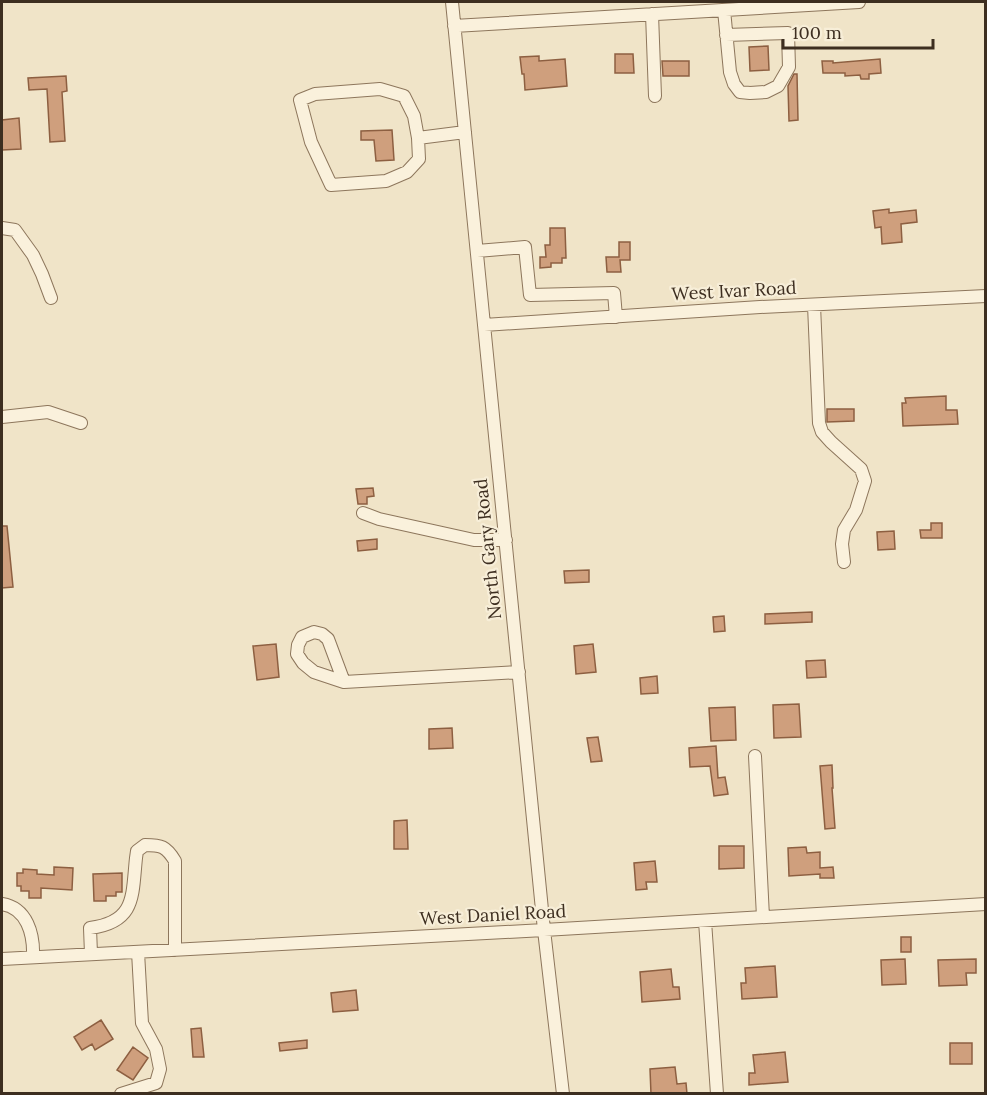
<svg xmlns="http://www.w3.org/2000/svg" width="987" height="1095" viewBox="0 0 987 1095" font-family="Lora,serif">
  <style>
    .building { fill: #cf9f7d; stroke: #8d5f41; stroke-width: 1.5 }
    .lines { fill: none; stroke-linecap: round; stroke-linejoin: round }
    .minor-casing { stroke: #8d765c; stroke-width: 14 }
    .minor { stroke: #faf1dc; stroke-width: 12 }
    .labels { text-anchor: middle; stroke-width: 4.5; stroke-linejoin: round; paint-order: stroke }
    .street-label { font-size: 18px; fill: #3d2e20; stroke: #f7eed8 }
  </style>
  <rect width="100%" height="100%" fill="#f0e4c8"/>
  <path class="building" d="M768,46l1,24 -19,1 -1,-24z
    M615,54h18l1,19h-19z
    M539,56v5l26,-2 2,27 -42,4 -1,-16h-2l-2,-17z
    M880,59l1,14 -12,1v5h-8l-1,-4 -15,1v-3h-22l-1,-12h11v2z
    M662,61h27v15h-26z
    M794,74h3l1,46 -9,1 -1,-35z
    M66,76l1,15 -5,1 3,49 -15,1 -3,-53 -18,1 -1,-12z
    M19,118l2,31 -19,1v-30z
    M392,130l2,30 -18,1 -2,-21h-13v-9z
    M889,209v4l27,-3 1,12 -16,2 1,18 -20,2 -1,-17 -6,1 -2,-17z
    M550,228h15l1,30h-4v5h-11v4l-11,1v-11h6l-1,-12h5z
    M619,242h11v18h-10l1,12h-14l-1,-15h13z
    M946,396v14h11l1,14 -55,2 -1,-23h4l-1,-5z
    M827,409h27v12l-27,1z
    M373,488l1,8 -7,1v7h-9l-2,-15z
    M931,523h11v15h-21l-1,-8h11z
    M2,526h5l6,61 -11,1z
    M894,531l1,18 -17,1 -1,-18z
    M377,539v10l-19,2 -1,-10z
    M589,570v12l-24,1 -1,-12z
    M812,612v10l-47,2v-10z
    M724,616l1,15 -11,1 -1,-15z
    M276,644l3,33 -22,3 -4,-34z
    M593,644l3,28 -20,2 -2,-28z
    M825,660l1,17 -19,1 -1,-17z
    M657,676l1,17 -17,1 -1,-16z
    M799,704l2,33 -27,1 -1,-33z
    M735,707l1,33 -25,1 -2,-33z
    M452,728l1,20 -24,1v-20z
    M598,737l4,24 -11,1 -4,-24z
    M716,746l2,32 7,-1 3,17 -14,2 -4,-30 -20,1 -1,-19z
    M832,765l1,23h-1l3,40 -10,1 -5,-63z
    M407,820l1,29h-14v-28z
    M719,846h25v22l-25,1z
    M806,847l1,6 13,-1v16l13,-1 1,11h-14v-4l-31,2 -1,-28z
    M655,861l2,21h-11l1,7 -11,1 -2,-27z
    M54,867l19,1 -1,22 -31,-2v10h-12v-7h-8v-5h-4v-13h6v-4l14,1v4l17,1z
    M122,873v19h-6v4h-10v5h-12l-1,-27z
    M901,937h10v15h-10z
    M905,959l1,25 -24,1 -1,-25z
    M976,959v14h-10l1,12 -28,1 -1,-26z
    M775,966l2,31 -35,2 -1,-16h5l-1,-15z
    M671,969l2,18h6l1,12 -38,3 -2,-30z
    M356,990l2,20 -25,2 -2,-19z
    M101,1020l12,19 -18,11 -3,-6 -10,6 -8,-13z
    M201,1028l3,29h-11l-2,-28z
    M307,1040v8l-27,3 -1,-8z
    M950,1043h22v21h-22z
    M133,1047l15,11 -15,22 -16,-10z
    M785,1052l3,30 -39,3v-12h6l-2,-18z
    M675,1067l2,17 9,-1 1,11h-36l-1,-25z"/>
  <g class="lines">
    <defs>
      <path id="minor" d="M452,2l92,928 19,164
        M724,10l6,62 4,12 6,8 10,1 16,-1 12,-6 11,-19 -1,-34 -62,2
        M652,14l3,82
        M454,26l405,-24
        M418,138l1,21 -12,13 -21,9 -55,4 -20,-43 -11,-42 15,-6 65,-5 24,7 10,20 4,22 47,-6
        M2,228l13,2 18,25 9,19 9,24
        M477,251l48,-4 5,48 84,-2 2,24
        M814,305l5,118 3,9 9,10 30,27 4,12 -9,29 -12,20 -2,14 2,18
        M484,325l276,-18 226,-11
        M2,417l46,-5 33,11
        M363,513l16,6 95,21h32
        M344,682l-16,-43 -6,-5 -8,-2 -12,5 -4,8 -1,9 6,9 11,9 30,10 175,-10
        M755,756l8,161
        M2,904c25,4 32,30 31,53
        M705,921l12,173
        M91,954l-1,-26c46,-6 42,-32 46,-70l1,-7 8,-6c16,0 21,1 30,16v89
        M2,959l542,-29 442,-26
        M121,1094l35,-11 4,-14 -4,-20 -14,-26 -4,-71"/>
    </defs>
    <use href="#minor" class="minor-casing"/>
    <use href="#minor" class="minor"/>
  </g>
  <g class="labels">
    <g class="street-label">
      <text transform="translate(734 291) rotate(-3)" y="6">West Ivar Road</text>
      <text transform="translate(488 549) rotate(-96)" y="6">North Gary Road</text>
      <text transform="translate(493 915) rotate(-3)" y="6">West Daniel Road</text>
    </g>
  </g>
  <rect width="987" height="1095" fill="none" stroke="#3d2e20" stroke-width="6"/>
  <path d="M783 39v9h150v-9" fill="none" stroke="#3d2e20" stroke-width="3"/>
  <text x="792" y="39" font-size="18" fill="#3d2e20" stroke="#f7eed8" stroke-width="4.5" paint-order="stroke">100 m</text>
</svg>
